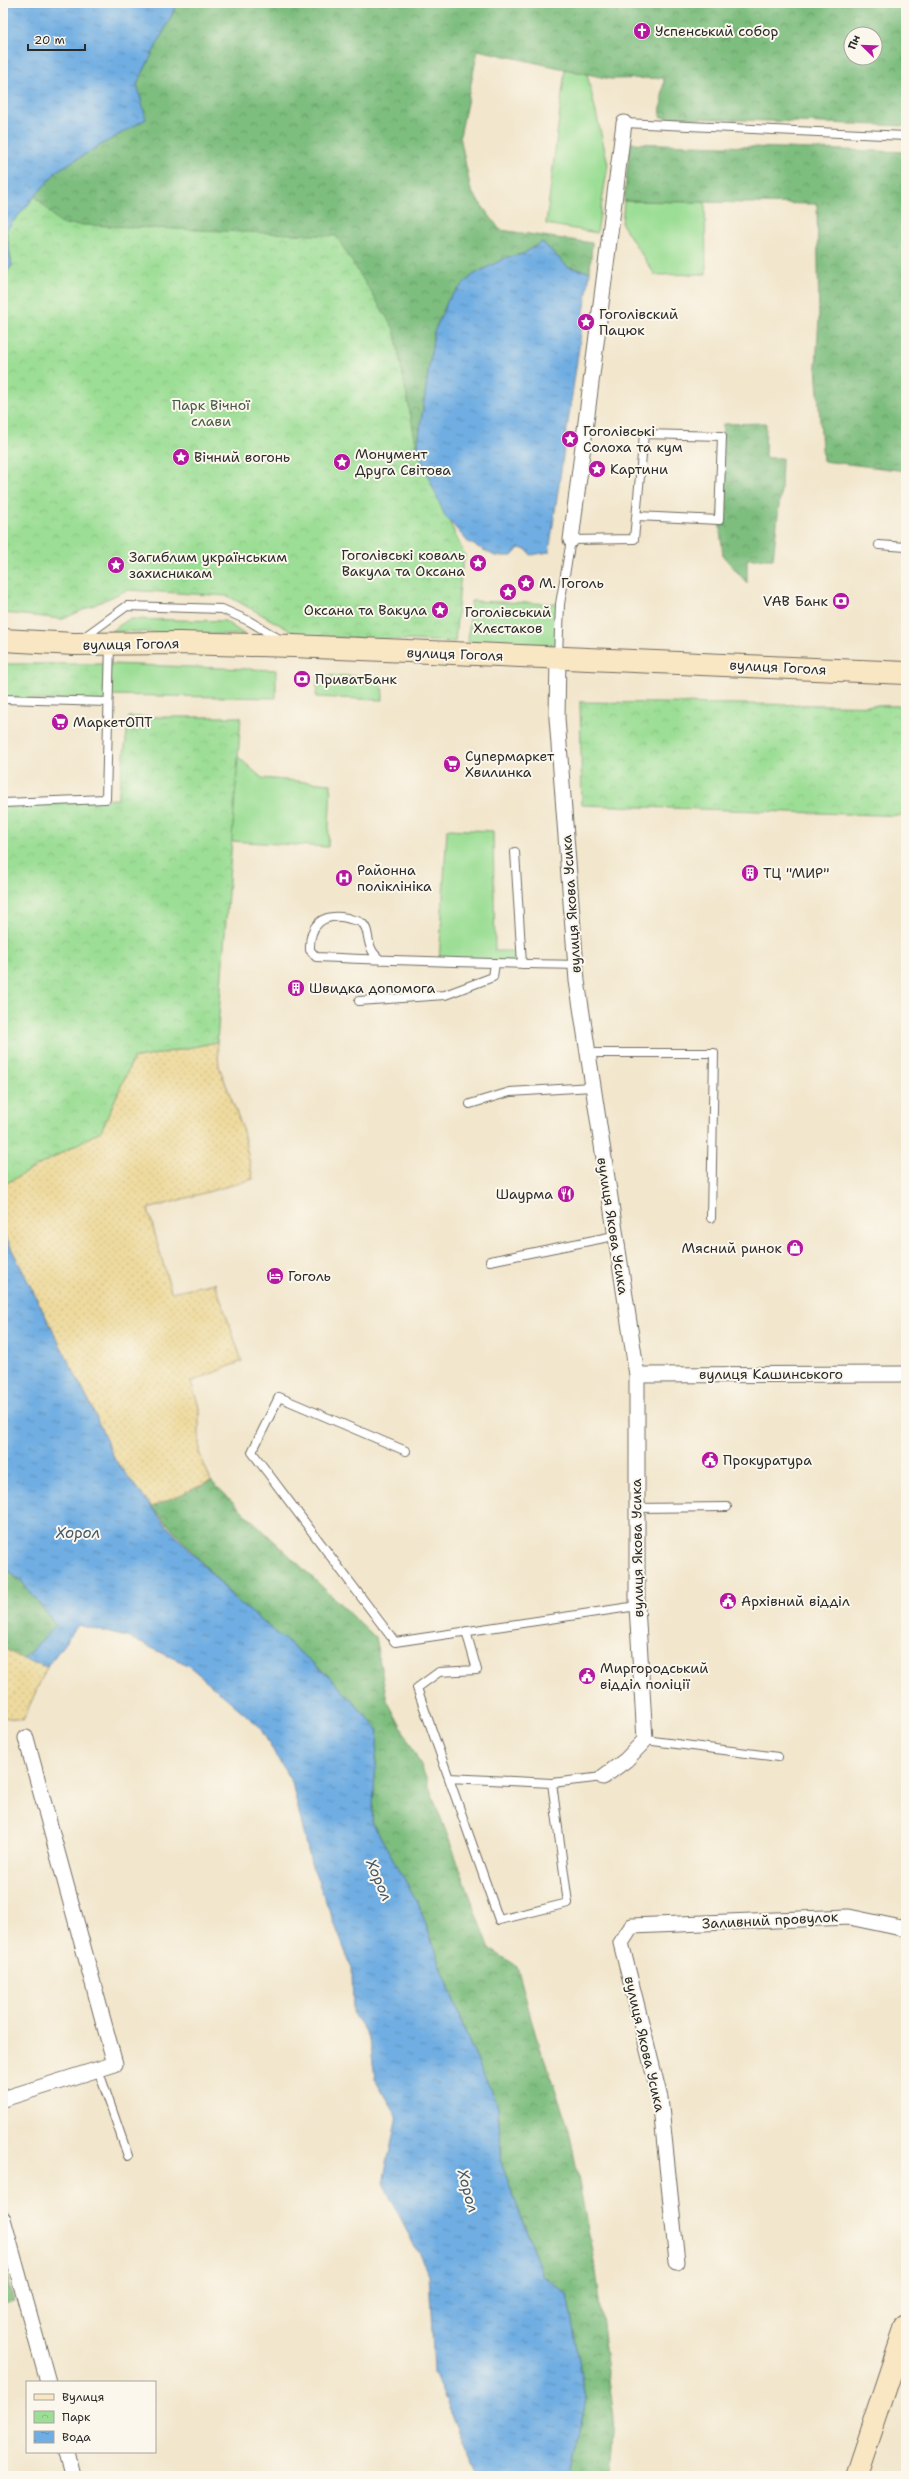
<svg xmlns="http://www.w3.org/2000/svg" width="909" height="2479" viewBox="0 0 909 2479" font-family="'Shantell Sans',sans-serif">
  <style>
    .grass { fill: #9cde95; stroke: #648460 }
    .forest { fill: url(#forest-crowns); stroke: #547454; fill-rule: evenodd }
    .sand { fill: url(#sand-dots); stroke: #8c8264 }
    .park { fill: url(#park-crowns); stroke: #648460 }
    .water { fill: url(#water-ripples); stroke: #4e6c86 }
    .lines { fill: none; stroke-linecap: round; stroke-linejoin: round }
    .lane-casing { stroke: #716c63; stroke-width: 10 }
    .street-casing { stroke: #716c63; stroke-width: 17 }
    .secondary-casing { stroke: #716c63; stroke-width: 24 }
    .lane { stroke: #fff; stroke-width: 8 }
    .street { stroke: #fff; stroke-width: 15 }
    .secondary { stroke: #f9e7c3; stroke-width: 22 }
    .labels { text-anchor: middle; stroke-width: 4; stroke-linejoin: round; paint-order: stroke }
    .poi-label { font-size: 14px; fill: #2b2b2b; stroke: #fbf7ec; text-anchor: start }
    .park-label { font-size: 14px; fill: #475846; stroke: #fbf7ec }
    .street-label { font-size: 14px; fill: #2b2b2b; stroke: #fbf7ec }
    .water-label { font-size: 15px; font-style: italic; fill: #43586b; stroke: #fbf7ec }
  </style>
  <defs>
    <pattern id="forest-crowns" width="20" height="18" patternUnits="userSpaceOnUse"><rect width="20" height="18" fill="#7dbd7e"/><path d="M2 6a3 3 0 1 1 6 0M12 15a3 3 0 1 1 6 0" fill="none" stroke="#679a67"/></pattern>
    <pattern id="sand-dots" width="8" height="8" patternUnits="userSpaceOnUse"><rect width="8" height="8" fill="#eeda9e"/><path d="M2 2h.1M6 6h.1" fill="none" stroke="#cb8" stroke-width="1.8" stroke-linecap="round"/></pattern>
    <pattern id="park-crowns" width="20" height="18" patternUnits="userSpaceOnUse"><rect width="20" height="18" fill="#9cde95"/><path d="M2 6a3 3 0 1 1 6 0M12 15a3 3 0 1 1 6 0" fill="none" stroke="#87bf81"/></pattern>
    <pattern id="water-ripples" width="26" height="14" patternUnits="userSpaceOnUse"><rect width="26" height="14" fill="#70ade2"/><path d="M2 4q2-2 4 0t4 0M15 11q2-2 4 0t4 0" fill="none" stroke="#5c8db7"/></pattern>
  </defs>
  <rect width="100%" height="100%" fill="#fbf7ec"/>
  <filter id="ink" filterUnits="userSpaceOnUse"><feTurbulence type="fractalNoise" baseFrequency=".025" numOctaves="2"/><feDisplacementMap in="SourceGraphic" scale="8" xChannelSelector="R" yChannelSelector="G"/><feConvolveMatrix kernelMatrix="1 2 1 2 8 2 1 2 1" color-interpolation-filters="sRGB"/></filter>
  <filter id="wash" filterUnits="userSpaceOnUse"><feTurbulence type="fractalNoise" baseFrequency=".012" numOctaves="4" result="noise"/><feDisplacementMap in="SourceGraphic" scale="16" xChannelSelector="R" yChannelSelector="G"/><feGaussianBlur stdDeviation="0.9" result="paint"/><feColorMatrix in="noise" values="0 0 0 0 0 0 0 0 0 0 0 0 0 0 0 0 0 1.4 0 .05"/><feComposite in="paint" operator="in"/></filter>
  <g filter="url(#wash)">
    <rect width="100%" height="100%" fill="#f2e6cc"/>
    <path class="grass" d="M565,69l22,5 21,90 -11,69 -51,-9z
      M624,201l81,1 1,72 -51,1 -33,-51z
      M471,601l89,3 -2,41 -90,-3z
      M129,619l96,2 20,14 -134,-4z
      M109,664l167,6v28l-168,-3z
      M318,675l64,2 1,23 -67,-3z
      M237,756l25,22 69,6 -3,63 -98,-6z
      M447,829l46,2 2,120h27v13l-83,-2z"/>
    <path class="forest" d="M178,3h728v123l-246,-9 4,-39 -54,1 -132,-29 -18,86 11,55 29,39 92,13 -2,29 -22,-5 -26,-25 -19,12 -18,4 -32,17 -24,23 -15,34 -17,118 -23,-121 -58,-92 -276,-13 -25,-28 23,-26 88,-51 -9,-35zM851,34h24v24h-24z
      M630,143l276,9v319l-83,-10 -7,-95 3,-48 -2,-114 -193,-3z
      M766,423l-1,35h17l-1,31 -8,70h-26v24l-24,-27 -4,-36 4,-96z
      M211,1481l164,156 12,63 34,65 69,184 27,17 19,70 33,93 25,133 20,156 -4,58h-39l15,-77 -19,-105 -25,-20 -40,-109 -4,-58 -29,-65 -51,-139 -46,-81 6,-93 -48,-52 -95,-78 -83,-92z
      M3,1566l20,17 33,42 -33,34 -20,-11z
      M3,2262l11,39 -11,3z"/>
    <path class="sand" d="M217,1042l2,24 23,61 11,52 -105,30 23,83 44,-9 27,78 -51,21 8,25v45l12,29 -59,26 -38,-47 -22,-52 -89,-176v-47l98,-54 32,-72z
      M3,1648l20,11 24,8 -24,53 -20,-3z"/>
    <path class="park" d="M35,196l26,28 275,12 58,93 23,121 48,106 -4,16 -6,70 -155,-6 -72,-40 -101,-6 -64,29 -60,-6v-337l9,-10 -6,-36z
      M3,664h106l-1,38 -105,-3z
      M580,702l326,4v110l-324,-11z
      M129,717h112l-24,325 -84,17 -32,72 -98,54v-382l115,-4z"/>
    <path class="water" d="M3,3h175l-41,81 9,35 -88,51 -52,60 6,36 -9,10z
      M542,242l26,25 22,5 -41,280 -18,3 -4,-5 -8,-2 -7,8h-17l-27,-14 -23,-26 -28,-66 17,-118 15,-34 24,-23 32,-17 18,-4z
      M3,1232l89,176 23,52 49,63 71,76 95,78 48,52 -6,93 46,81 51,139 29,65 4,58 40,109 25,20 19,105 -15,77h-94l-43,-104 -5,-98 -46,-91 14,-68 -22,-36 -5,-40 -17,-25 -1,-45 -41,-106 -19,-80 -33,-57 -71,-61 -58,-27 -52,-13 -31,42 -24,-8 33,-34 -33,-42 -20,-17z"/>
  </g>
  <g filter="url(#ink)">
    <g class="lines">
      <defs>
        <path id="lane" d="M624,123l282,13
          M879,545l27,2
          M83,638l44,-32 95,3 27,12 32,19
          M558,656l2,-52 11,-64 63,-1 10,-105 78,2 -3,84 -82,-4
          M3,699l105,3
          M3,803l103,-4 4,-155
          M515,852l7,112
          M381,960c-18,-13 -9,-29 -19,-37 -5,-3 -10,-3 -15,-5 -25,-5 -38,7 -37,32l6,7c86,4 173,6 260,8
          M359,1001l86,-6 48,-18 2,-14
          M588,1053h126l-3,165
          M470,1104l40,-12 82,-5
          M490,1261l124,-25
          M406,1451l-127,-54 -27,55 143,190 242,-36
          M636,1508l91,-1
          M466,1631l11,39 -38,2 -22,16 82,232 69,-17 -16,-120
          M645,1740l133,17
          M449,1778l103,5 51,-6
          M98,2069l30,87"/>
        <path id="street" d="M571,540l53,-417
          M558,656l-1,62 20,263 60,394v231l8,134 -19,20 -23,17
          M637,1375l269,-1
          M3,2099l112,-35 -89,-326
          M3,2219l45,163
          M677,2262l-17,-164 -39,-155 11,-17 217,-9 57,12
          M67,2452l6,24"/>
        <path id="secondary" d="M3,640l71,4 105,-1 114,3 613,27
          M856,2476l50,-150"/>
      </defs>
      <use href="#lane" class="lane-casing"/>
      <use href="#street" class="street-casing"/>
      <use href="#secondary" class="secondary-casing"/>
      <use href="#lane" class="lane"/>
      <use href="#street" class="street"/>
      <use href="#secondary" class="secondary"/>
    </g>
  </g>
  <defs>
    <symbol id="church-disc" viewBox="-11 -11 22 22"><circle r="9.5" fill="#b5179e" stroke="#fbf7ec"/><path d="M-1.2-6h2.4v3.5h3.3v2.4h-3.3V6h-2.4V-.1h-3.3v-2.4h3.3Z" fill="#fff"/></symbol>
    <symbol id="sight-disc" viewBox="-11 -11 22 22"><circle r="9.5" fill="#b5179e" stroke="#fbf7ec"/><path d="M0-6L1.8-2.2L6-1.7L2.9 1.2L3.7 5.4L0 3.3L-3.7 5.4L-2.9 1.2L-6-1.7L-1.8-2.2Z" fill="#fff"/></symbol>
    <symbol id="bank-disc" viewBox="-11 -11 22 22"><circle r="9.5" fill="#b5179e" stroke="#fbf7ec"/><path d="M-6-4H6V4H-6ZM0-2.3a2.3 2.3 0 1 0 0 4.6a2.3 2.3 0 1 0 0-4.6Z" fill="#fff"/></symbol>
    <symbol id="supermarket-disc" viewBox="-11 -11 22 22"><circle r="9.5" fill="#b5179e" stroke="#fbf7ec"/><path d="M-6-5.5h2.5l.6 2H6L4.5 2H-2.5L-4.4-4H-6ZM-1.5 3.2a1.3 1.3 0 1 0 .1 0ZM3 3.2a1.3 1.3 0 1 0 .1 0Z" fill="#fff"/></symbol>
    <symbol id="building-disc" viewBox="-11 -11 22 22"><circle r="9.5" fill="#b5179e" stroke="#fbf7ec"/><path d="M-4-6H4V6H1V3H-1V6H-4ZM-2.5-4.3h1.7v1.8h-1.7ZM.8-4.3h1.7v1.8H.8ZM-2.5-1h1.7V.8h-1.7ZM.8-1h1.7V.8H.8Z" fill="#fff"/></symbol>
    <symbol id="hospital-disc" viewBox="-11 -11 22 22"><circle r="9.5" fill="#b5179e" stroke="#fbf7ec"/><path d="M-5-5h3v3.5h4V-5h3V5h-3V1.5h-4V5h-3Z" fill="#fff"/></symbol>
    <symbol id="restaurant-disc" viewBox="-11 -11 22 22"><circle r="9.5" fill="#b5179e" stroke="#fbf7ec"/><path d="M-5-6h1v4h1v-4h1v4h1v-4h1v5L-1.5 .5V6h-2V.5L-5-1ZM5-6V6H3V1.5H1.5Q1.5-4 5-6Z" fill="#fff"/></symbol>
    <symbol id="shop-disc" viewBox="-11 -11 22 22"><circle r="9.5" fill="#b5179e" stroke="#fbf7ec"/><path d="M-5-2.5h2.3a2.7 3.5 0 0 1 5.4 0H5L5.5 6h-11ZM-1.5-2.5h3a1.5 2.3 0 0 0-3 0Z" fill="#fff"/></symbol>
    <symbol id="hotel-disc" viewBox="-11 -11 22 22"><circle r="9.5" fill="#b5179e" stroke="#fbf7ec"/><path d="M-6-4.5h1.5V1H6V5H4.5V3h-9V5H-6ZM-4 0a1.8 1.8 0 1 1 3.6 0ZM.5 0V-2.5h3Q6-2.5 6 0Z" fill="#fff"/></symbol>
    <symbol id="civic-disc" viewBox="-11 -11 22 22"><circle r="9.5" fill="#b5179e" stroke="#fbf7ec"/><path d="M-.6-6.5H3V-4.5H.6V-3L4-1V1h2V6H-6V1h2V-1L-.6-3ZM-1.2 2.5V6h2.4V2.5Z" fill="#fff"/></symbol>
  </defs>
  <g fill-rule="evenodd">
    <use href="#church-disc" x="632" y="21" width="20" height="20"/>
    <use href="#sight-disc" x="576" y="312" width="20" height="20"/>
    <use href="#sight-disc" x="560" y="429" width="20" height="20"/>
    <use href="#sight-disc" x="171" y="447" width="20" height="20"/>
    <use href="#sight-disc" x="332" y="452" width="20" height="20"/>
    <use href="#sight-disc" x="587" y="459" width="20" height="20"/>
    <use href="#sight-disc" x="468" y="553" width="20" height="20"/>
    <use href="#sight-disc" x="106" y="555" width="20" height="20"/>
    <use href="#sight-disc" x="516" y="573" width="20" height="20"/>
    <use href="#sight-disc" x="498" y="582" width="20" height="20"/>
    <use href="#bank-disc" x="831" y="591" width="20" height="20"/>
    <use href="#sight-disc" x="430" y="600" width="20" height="20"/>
    <use href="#bank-disc" x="292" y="669" width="20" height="20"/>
    <use href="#supermarket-disc" x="50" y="712" width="20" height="20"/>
    <use href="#supermarket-disc" x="442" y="754" width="20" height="20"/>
    <use href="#building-disc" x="740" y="863" width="20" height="20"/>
    <use href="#hospital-disc" x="334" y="868" width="20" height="20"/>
    <use href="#building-disc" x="286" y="978" width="20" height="20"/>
    <use href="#restaurant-disc" x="556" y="1184" width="20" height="20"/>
    <use href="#shop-disc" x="785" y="1238" width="20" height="20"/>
    <use href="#hotel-disc" x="265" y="1266" width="20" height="20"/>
    <use href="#civic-disc" x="700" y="1450" width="20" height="20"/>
    <use href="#civic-disc" x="718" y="1591" width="20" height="20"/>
    <use href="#civic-disc" x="577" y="1666" width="20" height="20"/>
  </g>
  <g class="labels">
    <g class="poi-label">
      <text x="655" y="36">Успенський собор</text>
      <text x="599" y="319">Гоголівский<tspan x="599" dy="16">Пацюк</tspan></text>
      <text x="583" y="436">Гоголівські<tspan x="583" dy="16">Солоха та кум</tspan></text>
      <text x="355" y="459">Монумент<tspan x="355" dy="16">Друга Світова</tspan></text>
      <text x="194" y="462">Вічний вогонь</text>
      <text x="610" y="474">Картини</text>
      <text x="465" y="560" text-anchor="end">Гоголівські коваль<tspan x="465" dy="16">Вакула та Оксана</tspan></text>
      <text x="129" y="562">Загиблим українським<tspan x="129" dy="16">захисникам</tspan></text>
      <text x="539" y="588">М. Гоголь</text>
      <text x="828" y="606" text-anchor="end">VAB Банк</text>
      <text x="427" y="615" text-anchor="end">Оксана та Вакула</text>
      <text x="508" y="617" text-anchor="middle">Гоголівський<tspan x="508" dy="16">Хлєстаков</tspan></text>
      <text x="315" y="684">ПриватБанк</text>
      <text x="73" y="727">МаркетОПТ</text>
      <text x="465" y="761">Супермаркет<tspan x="465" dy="16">Хвилинка</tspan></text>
      <text x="357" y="875">Районна<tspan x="357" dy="16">поліклініка</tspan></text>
      <text x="763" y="878">ТЦ "МИР"</text>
      <text x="309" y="993">Швидка допомога</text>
      <text x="553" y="1199" text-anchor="end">Шаурма</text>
      <text x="782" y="1253" text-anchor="end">Мясний ринок</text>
      <text x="288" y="1281">Гоголь</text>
      <text x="723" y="1465">Прокуратура</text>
      <text x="741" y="1606">Архівний відділ</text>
      <text x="600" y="1673">Миргородський<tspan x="600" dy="16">відділ поліції</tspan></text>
    </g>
    <g class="park-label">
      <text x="211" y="410">Парк Вічної<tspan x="211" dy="16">слави</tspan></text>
    </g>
    <g class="street-label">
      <text transform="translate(131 644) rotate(-1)" y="5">вулиця Гоголя</text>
      <text transform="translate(455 654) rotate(2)" y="5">вулиця Гоголя</text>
      <text transform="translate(778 667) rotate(3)" y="5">вулиця Гоголя</text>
      <text transform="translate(571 904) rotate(-94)" y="5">вулиця Якова Усика</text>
      <text transform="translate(613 1226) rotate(81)" y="5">вулиця Якова Усика</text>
      <text x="771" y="1379">вулиця Кашинського</text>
      <text transform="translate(637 1548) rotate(-91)" y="5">вулиця Якова Усика</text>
      <text transform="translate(770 1920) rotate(-3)" y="5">Заливний провулок</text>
      <text transform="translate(645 2044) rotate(77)" y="5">вулиця Якова Усика</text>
    </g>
    <g class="water-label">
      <text x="78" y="1538">Хорол</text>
      <text transform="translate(379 1880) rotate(67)" y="5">Хорол</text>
      <text transform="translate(468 2191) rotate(75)" y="5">Хорол</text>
    </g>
  </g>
  <rect width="909" height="2479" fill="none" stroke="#fbf7ec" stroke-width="16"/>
  <rect x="26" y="2381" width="130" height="72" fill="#fbf7ec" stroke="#a8a59f"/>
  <rect x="34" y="2394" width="20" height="6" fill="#f9e7c3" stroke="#a8a59f"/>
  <text x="62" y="2401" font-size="12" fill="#2b2b2b">Вулиця</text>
  <rect x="34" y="2411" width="20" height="12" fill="url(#park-crowns)" stroke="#a8a59f"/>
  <text x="62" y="2421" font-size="12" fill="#2b2b2b">Парк</text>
  <rect x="34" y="2431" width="20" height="12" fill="url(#water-ripples)" stroke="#a8a59f"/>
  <text x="62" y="2441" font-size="12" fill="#2b2b2b">Вода</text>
  <g transform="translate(863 46) rotate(293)"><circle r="19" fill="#fbf7ec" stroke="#a8a59f"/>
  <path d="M0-3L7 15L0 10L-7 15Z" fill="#b5179e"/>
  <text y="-6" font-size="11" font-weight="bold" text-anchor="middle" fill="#2b2b2b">Пн</text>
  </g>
  <path d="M28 44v6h57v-6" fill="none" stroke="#2b2b2b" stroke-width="2"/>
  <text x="34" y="44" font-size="12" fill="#2b2b2b" stroke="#fbf7ec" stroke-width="3" paint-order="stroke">20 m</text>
</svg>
